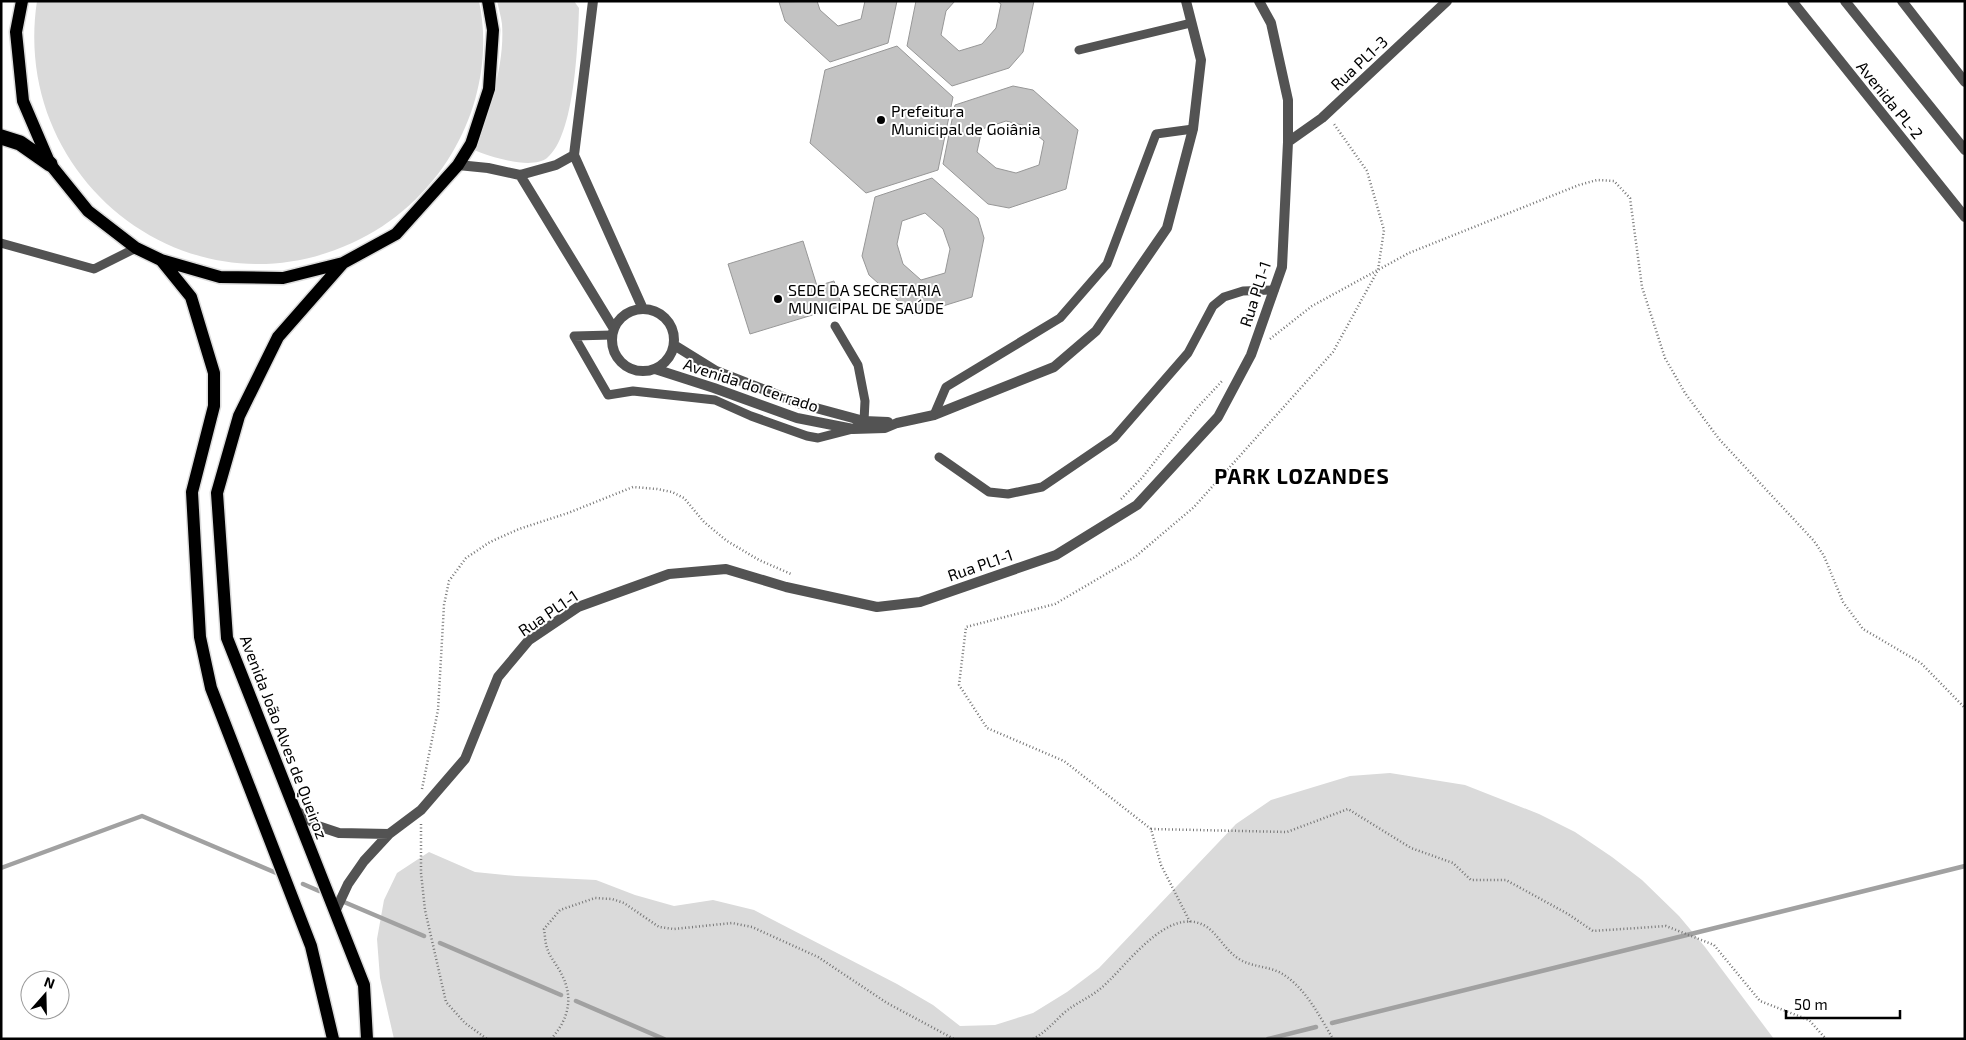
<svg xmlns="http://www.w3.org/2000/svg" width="1966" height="1040" viewBox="0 0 1966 1040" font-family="'Exo 2',sans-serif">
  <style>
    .green { fill: #dadada }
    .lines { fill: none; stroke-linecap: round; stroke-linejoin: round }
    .stream { stroke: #a1a1a1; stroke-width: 4.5 }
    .building { fill: #c3c3c3; stroke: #979797; fill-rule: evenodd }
    .primary-casing { stroke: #dbdbdb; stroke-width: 15 }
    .motorway-casing { stroke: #dbdbdb; stroke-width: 18 }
    .path { stroke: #757575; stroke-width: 2.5; stroke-dasharray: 1 2.5; stroke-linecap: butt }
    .service { stroke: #535353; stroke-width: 9 }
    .minor { stroke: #535353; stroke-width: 10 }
    .tertiary { stroke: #535353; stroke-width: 10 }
    .primary { stroke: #000; stroke-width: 12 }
    .motorway { stroke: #000; stroke-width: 15 }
    .poi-dot { fill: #000; stroke: #fff; stroke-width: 2 }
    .labels { text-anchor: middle; stroke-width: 4; stroke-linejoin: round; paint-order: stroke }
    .street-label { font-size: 16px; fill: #000; stroke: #fff }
    .poi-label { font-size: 16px; fill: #000; stroke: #fff; text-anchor: start }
    .district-label { font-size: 21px; font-weight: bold; letter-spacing: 1px; fill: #000; stroke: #fff }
  </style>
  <rect width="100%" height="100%" fill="#fff"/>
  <path class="green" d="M37,1h442c11,51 0,107 -27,152 -23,39 -58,71 -100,90 -165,76 -342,-65 -315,-242z
    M497,1h77l5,7c-1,34 -4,128 -32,150 -15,12 -57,-1 -73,-8 15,-37 31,-85 28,-126 -1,-7 -3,-15 -5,-23z
    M1390,773l75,12 74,29 36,18 37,25 30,23 37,36 26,31 69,92h-1380l-14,-61 -3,-39 7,-39 13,-27 32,-21 46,20 41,4 80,4 39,15 39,11 39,-6 41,10 143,74 36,21 27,21 35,-1 38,-12 34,-21 32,-24 137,-144 35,-24 79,-24z"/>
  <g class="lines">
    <path class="stream" d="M1,868l141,-52 139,59
      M303,884l16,7
      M344,902l80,34
      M440,943l121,52
      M576,1001l88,38
      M1332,1023l633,-157
      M1268,1039l48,-12"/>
  </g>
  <path class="building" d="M817,1l3,9 18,16 23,-7 4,-18h32l-9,42 -58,19 -45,-41 -6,-19z
    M916,1h39l-9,10 -5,24 18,16 23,-7 14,-16 5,-24 -4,-3h37l-11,51 -14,16 -57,18 -45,-40z
    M897,46l56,51 -15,73 -72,23 -56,-50 15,-73z
    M1013,86l20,4 45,40 -12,59 -57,19 -21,-4 -45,-40 12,-59zM1006,121l20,5 18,15 -5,24 -23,8 -20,-5 -19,-16 5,-23z
    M932,178l46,40 6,20 -12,59 -58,18 -45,-40 -7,-19 13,-59zM925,213l18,16 7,20 -5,24 -24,7 -18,-16 -6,-20 5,-23z
    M803,241l14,45 17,-5 8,25 -92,28 -22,-70z"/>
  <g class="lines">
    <defs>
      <path id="primary" d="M22,1l-6,31 7,69 27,63 38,47 48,37 25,12 59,17 63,1 60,-15 53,-29 62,-69 13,-21 18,-55 4,-59 -5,-29
        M161,260l30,37 23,76v33l-22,86 8,145 11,51 100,258 22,93
        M343,263l-65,74 -39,79 -22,77 10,145 137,347 3,54"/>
      <path id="motorway" d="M1,137l19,6 30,21"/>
    </defs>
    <use href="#primary" class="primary-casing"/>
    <use href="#motorway" class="motorway-casing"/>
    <path class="path" d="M1270,339l42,-33 97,-53 170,-68 18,-5 17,1 16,17 12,89 23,71 20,35 34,46 95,102 10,15 19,46 20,27 58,34 44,45
      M1121,499l21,-21 54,-69 27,-29
      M422,789l16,-79 6,-105 5,-24 17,-23 24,-16 29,-13 49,-16 65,-26 24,2 15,3 12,6 20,24 23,19 32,19 32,14
      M421,824v49l4,37 21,92 19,21 22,16
      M1151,829l136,3 61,-23 63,39 42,15 18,17h35l62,34 25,17 73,-5 48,19 46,56 49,19 17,19
      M1190,922l-29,-57 -10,-36 -87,-68 -77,-33 -28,-43 7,-58 89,-23 80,-47 59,-50 139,-155 45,-82 6,-40 -17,-59 -33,-47
      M551,1039c17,-19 23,-40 11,-64 -4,-9 -12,-17 -15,-27 -2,-6 -2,-13 -3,-19l16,-19 35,-12 17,1 12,4 35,24 15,2 58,-6 20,4 66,30 69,46 67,36
      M1033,1039c13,-7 21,-17 32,-27 11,-9 24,-14 35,-23 25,-20 68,-87 107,-62 12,9 19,24 32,32 13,8 27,7 40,13 25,13 40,43 54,67"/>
    <path class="service" d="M1079,50l112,-27
      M1,243l93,26 42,-21
      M612,335l-38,1 34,59 25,-4 82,9 36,16 56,20 11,2 35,-9 11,-8 1,-20 -7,-36 -23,-39
      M934,415l12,-28 114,-69 47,-54 49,-130 37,-5
      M939,457l50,35 19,2 34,-7 72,-49 74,-85 25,-47 11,-9 19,-6 31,-1"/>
    <path class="minor" d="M1902,1l63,81
      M574,155l69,154
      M458,165l30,3 32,7 94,154
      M520,175l36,-10 18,-10 19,-154
      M612 340a31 31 0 1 1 62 0a31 31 0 1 1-62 0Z
      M674,345l42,26 85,33 63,17 24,1
      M655,369l59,19 83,30 56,11 32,-1 12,-5 37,-8 120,-48 42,-36 71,-103 26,-99 8,-69 -15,-59"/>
    <path class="tertiary" d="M1792,1l173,216
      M1845,1l120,149
      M1288,142l34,-24 125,-117
      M294,809l24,17 21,7 50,1
      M335,912l13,-28 16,-23 25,-27 32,-24 44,-51 33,-82 31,-37 49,-33 91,-33 57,-5 60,18 91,20 43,-5 136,-47 81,-50 81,-88 33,-62 31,-88 6,-125v-42l-17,-77 -12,-22"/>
    <use href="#primary" class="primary"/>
    <use href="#motorway" class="motorway"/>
  </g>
  <g class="poi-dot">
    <circle cx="881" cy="120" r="5"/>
    <circle cx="778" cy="299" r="5"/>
  </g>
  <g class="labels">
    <g class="street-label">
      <text transform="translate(1359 63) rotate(-43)" y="6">Rua PL1-3</text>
      <text transform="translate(1890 100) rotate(51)" y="6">Avenida PL-2</text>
      <text transform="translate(1255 294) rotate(-72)" y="6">Rua PL1-1</text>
      <text transform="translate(751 385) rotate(18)" y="6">Avenida do Cerrado</text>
      <text transform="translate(980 565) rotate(-19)" y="6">Rua PL1-1</text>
      <text transform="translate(548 613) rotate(-34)" y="6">Rua PL1-1</text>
      <text transform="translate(284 737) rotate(69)" y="6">Avenida João Alves de Queiroz</text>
    </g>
    <g class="poi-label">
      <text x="891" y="117">Prefeitura<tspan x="891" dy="18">Municipal de Goiânia</tspan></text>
      <text x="788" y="296">SEDE DA SECRETARIA<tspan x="788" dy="18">MUNICIPAL DE SAÚDE</tspan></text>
    </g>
    <g class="district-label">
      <text x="1302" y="484">PARK LOZANDES</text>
    </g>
  </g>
  <rect width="1966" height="1040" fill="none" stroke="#000000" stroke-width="5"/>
  <g transform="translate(45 995) rotate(20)"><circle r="24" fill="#ffffff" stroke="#999999"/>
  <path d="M0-4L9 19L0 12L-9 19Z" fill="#000000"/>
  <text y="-8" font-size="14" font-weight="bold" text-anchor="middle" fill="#000000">N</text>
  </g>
  <path d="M1786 1010v8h114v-8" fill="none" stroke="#000000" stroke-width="2.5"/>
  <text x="1794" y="1010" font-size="15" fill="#000000" stroke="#ffffff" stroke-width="4" paint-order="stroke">50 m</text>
</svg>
